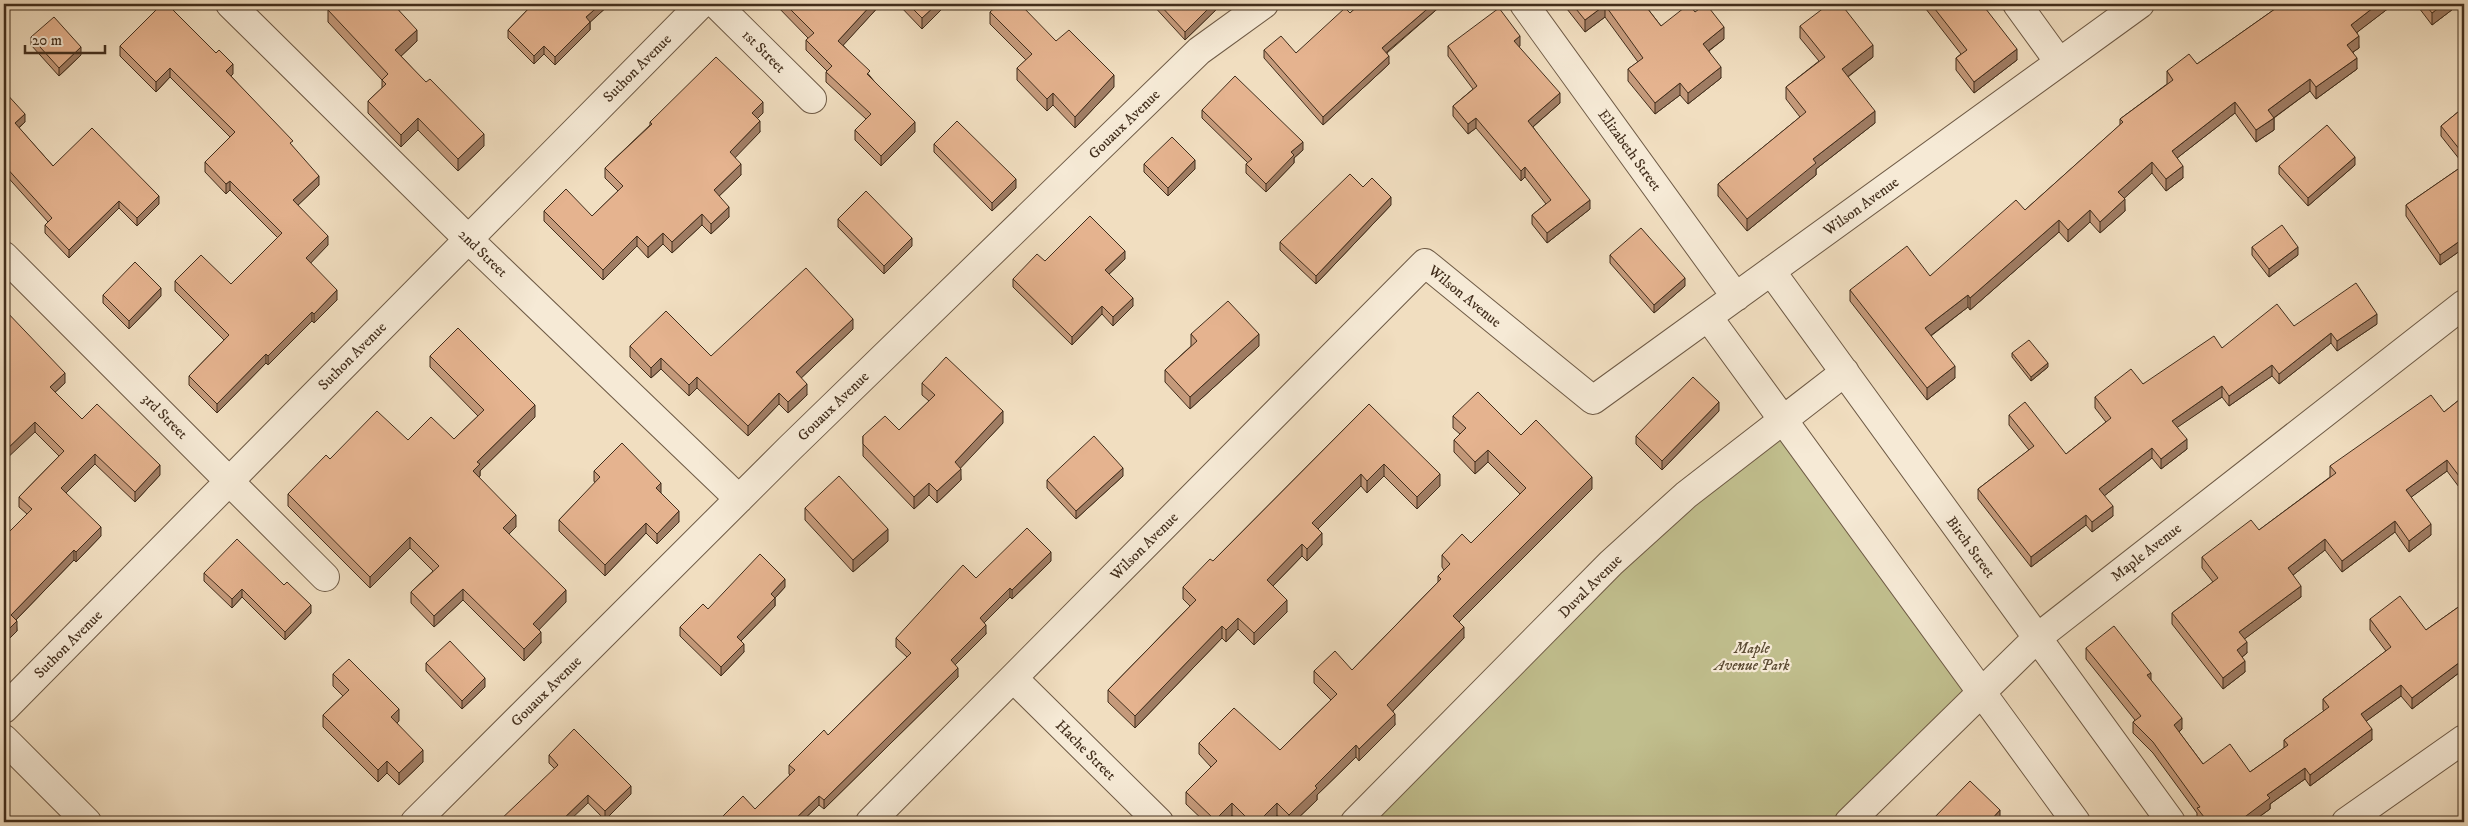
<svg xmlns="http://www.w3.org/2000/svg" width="2468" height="826" viewBox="0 0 2468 826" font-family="'IM FELL DW Pica',serif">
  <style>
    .green { fill: #c1bf8e; stroke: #827655 }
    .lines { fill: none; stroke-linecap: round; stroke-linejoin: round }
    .minor-casing { stroke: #6e5a45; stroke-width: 30 }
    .minor { stroke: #f6ead6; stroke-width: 28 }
    .wall { fill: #c59a7b; stroke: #422e1c }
    .shaded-wall { fill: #a07d64; stroke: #422e1c }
    .building { fill: #e5b38f; stroke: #422e1c }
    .labels { text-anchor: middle; stroke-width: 4.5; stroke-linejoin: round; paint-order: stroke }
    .street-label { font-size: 15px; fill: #422e1c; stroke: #f6ead6 }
    .park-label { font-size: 15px; font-style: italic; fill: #5b4b33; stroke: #f6ead6 }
  </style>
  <rect width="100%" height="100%" fill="#f1dec0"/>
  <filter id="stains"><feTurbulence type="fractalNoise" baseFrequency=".004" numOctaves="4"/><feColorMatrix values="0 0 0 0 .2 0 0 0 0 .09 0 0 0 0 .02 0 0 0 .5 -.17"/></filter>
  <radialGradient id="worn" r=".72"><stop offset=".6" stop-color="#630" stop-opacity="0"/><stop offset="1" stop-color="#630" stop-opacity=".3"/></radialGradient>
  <path class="green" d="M1783,420l198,272 -132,130h-494z"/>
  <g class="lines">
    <defs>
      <path id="minor" d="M230,4l238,235 271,260
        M716,4l96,95
        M1524,4l212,293
        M2017,4l42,58
        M4,256l321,321
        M1771,271l400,551
        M1708,317l368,505
        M1013,678l146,144
        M4,709l697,-705
        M4,739l83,83
        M415,822l375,-374 409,-397 65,-47
        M870,822l555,-559 168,137 547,-396
        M1355,822l256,-259 75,-68 159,-123
        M1849,822l188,-184 427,-334
        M2346,822l118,-83"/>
    </defs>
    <use href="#minor" class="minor-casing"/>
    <use href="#minor" class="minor"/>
  </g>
  <path class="wall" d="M400,4v3l-2,2 19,32 -16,15 83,90 -26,25 -40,-41 -17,17 -33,-34v-12l14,-13v-8l-54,-58v-12z
    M533,4h77l-20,18v8l-35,35 -11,-11 -10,10 -26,-26v-8z
    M775,4h106l-38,41 27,31 45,56 -34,34 -26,-26v-10l11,-11 -40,-37v-10l1,-1 -21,-21v-10l2,-2z
    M898,4h49l-25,25z
    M1152,4h70l-37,36z
    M1360,4h83l-56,49 2,11 -66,61 -59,-67v-8l32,3 54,-40z
    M1567,4h77l17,22 34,-14 29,27 -15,12 12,27 -33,26 -8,-9 -25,19 -27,-33v-12l10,-7 -33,-45 -20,15 -18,-23z
    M1922,4h60l35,56 -43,33 -18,-23v-12l5,-4z
    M2282,4h112l-37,28 2,16 -6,4 4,17 -41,30 -6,-8 -36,27v12l-18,12 -21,-29 -58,45 6,20 -17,13 -14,-18 -28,25 1,13 -25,22 -10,-11 -22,20 -9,-10 -89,78 -2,-3 -37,29 24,42 -28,22 -77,-99v-11l80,-14 95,-66 95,-85v-6l47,-35v-13l30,-7z
    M2416,4h41v2l-25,19z
    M990,12l66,29 58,46 -39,41 -22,-23 -6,6 -30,-31v-12l9,-8 -36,-36z
    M1800,26l73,31 -25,20 27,46 -59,46v6l-69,56 -29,-35v-12l82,-67 -14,-18v-12l33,-26 -19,-23z
    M31,37l50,18 -22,21 -28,-31z
    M120,46l113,28 -2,2 62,71 26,38 -21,20 30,40 -18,18 27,37 -23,23 -2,-2 -44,44 -2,-2 -49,50 -28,-28v-9l35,-36 -49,-49v-10l56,3 47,-46 -48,-48 -4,4 -21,-22v-10l25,-25 -60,-60 -14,15 -36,-36z
    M1448,46h72l-1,1 41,56 -27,24 57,82 -43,34 -15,-19v-9l14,-11 -21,-27 -4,4 -45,-53 -8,6 -15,-18v-10l20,-17 -25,-33z
    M4,91l21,31 -6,6 34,38 106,38 -22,22 -18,-18 -50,50 -24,-25v-8l3,-3 -44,-49z
    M2464,107v141l-24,17 -34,-49v-11l58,-40 -23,-29v-10z
    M1202,110l101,40 -9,8v5l-28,29 -20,-19v-9l2,-1 -46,-45z
    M763,113l-6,6 3,13 -25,25 6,18 -22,21 10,21 -18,17 -9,-9 -30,28 -9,-9 -15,14 -11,-12 -34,34 -59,-59v-10l48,5 26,-25 -13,-13v-10l45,-43v-3z
    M934,144l82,44 -24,23 -58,-59z
    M1144,164l51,5 -27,27 -24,-24z
    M2355,165l-47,41 -29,-32v-8z
    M1391,205l-75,79 -36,-34v-8z
    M838,219l74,27 -28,28 -46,-47z
    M2252,247l46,8 -29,22 -17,-22z
    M1610,255l75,31 -31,27 -44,-50z
    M1125,259l-16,15 24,32 -20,20 -11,-12 -30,31 -59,-58v-8l32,-18z
    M103,295l58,1 -32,33 -26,-26z
    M4,309l61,74 -10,9 27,27 78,56 -25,27 -40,-38 -29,29 35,43 -25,26 -2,-2 -58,60 1,11 -13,13 23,-130 -8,-7v-10l40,-41 -24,-24z
    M2377,324l-40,27 -6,-8 -52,41 -7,-8 -43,30 -7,-9 -45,30 10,22 -26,20 -9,-11 -48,38 9,20 -21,16 -6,-7 -55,42 -53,-68v-10l51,-39 -20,-25v-10l57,39 40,-32 -11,-14v-11l48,-13 79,-36 72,-22z
    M853,329l-52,49 6,17 -19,18 -9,-9 -31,32 -51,-48 -8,8 -28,-27 -10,9 -21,-21v-11l81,10z
    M1191,334l68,12 -69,63 -25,-27v-12l26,-24z
    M2012,353l36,14 -17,14 -19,-24z
    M430,356l105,61 -55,54v5l-2,1 38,50 -8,7 58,68 -28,28 3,13 -17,18 -61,-61 -29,27 -23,-24v-11l22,-21 -23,-23 -40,40 -82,-82v-12l42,-35 78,-19 46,-1 24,-23 -48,-49z
    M922,383l81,40 -43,45 1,12 -24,23 -8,-8 -15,14 -51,-53v-20l36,-6 30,-29 -7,-6z
    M2464,396v87l-5,4 -12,-16 -36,26 20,38 -22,17 -14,-20 -53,40 -17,-22 -32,25 8,22 -57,42 3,14 -5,4 3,15 -22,17 -51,-65v-11l41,-31 -11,-14v-11l57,-27 71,-53v-11l114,-54z
    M1369,404l71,82 -23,23 -33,-33 -17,17 -6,-7 -43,43 4,16 -15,16 -5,-5 -29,30 14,26 -33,33 -16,-16 -12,13 -4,-4 -87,90 -27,-26v-12l82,-84 -7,-7v-12l30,-26z
    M1719,411l-57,59 -26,-26v-8z
    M1453,416l68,19 71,54 -133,133 5,16 -71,73 2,14 -36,36 -3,-4 -39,38v5l-23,22h-9l-8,-7 -7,7h-30l-8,-7 -7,7h-20l-19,-18v-12l25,-25 -12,-13v-11l81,7 51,-50 -17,-17v-12l38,-1 86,-88v-6l6,-6 -2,-3v-12l29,-12 49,-49 -32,-32 -13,12 -21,-22v-12l6,-6 -7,-6z
    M594,471l67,22 18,29 -22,22 -11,-11 -41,43 -46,-45v-11l36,-37 -1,-2z
    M1123,476l-47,43 -29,-31v-8z
    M805,508l83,33 -35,31 -48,-52z
    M1051,561l-39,38 -2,-2 -26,26 2,11 -31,31 3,12 -134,132 -5,-4 -18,17h-83v-1l37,-12 35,-34 -1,-1v-9l39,-30 79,-78 -11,-10v-9l80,-60z
    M204,573l107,40 -26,27 -43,-43 -10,11 -28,-27z
    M785,587l-10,11v8l-34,35 3,11 -23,24 -41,-40v-9l28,-18z
    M2464,603v66l-52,40 -11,-13 -35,25 6,19 -62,46 -5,-7 -35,25v5l-18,13h-52l-3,-3v-6l-44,-60 -20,-20v-11l2,-2 -49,-61v-11l65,32 31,49 -3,3 24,32 47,8 34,-24v-8l40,-29 -1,-1v-11l63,-48 -16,-21v-11l56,11z
    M426,663l59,24 -23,22 -36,-38z
    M333,674l66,47 -2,2 26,39 -24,23 -12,-12 -9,9 -55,-55v-12l20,-19 -10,-10z
    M549,755l82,39 -26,26 -56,-57z"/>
  <path class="shaded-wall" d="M392,4h8v3l-8,8z
    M601,4h9l-24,22v-9z
    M872,4h9l-43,47v-10z
    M937,4h10l-25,25v-11z
    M1213,4h9l-37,36v-8z
    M1433,4h10l-61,52v-8z
    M2378,4h16l-43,33v-12z
    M2444,4h13v2l-25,19v-12z
    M1605,5v12l-20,15v-12z
    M590,22v8l-35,35v-8z
    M1724,27v12l-21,16v-11z
    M417,30v11l-22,21v-12z
    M1520,36v10l-6,4v-9z
    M2359,36v12l-12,8v-11z
    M1873,45v12l-31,24v-12z
    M544,46v8l-10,10v-8z
    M81,47v8l-22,21v-8z
    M2017,49v11l-43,33v-11z
    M1389,56v8l-66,61v-8z
    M2357,58v11l-41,30v-12z
    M233,64v10l-7,7v-10z
    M1721,67v11l-33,26v-11z
    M170,68v9l-14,15v-10z
    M1114,75v12l-39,41v-11z
    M2310,79v12l-42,31v-12z
    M1680,83v12l-25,19v-11z
    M1053,93v12l-6,6v-12z
    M1560,93v10l-32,28v-10z
    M763,102v11l-11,11v-11z
    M2235,102v11l-63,49v-11z
    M1875,111v12l-59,46v6l-69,56v-12l66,-60z
    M25,114v8l-10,9v-8z
    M418,118v12l-17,17v-12z
    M1476,118v10l-8,6v-10z
    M2274,118v12l-18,12v-12z
    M760,121v11l-30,31v-11z
    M915,122v10l-34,34v-10z
    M484,134v12l-26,25v-12z
    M1303,142v8l-9,8v5l-28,29v-8l25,-32z
    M2355,157v8l-47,41v-8z
    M1195,160v9l-27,27v-8z
    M2152,162v11l-34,31v-12z
    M741,164v11l-27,26v-11z
    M2183,166v12l-17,13v-12z
    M1525,167v10l-4,4v-10z
    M319,176v9l-26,25v-10z
    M1016,179v9l-24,23v-8z
    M230,181v9l-4,4v-10z
    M159,196v8l-22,22v-8z
    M1391,197v8l-75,79v-8z
    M2125,199v12l-25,22v-11z
    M1590,200v9l-43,34v-10z
    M119,201v7l-50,50v-8z
    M729,207v10l-18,17v-10z
    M2090,210v12l-22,20v-12z
    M702,214v11l-30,28v-11z
    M2059,220v12l-89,78v-12z
    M663,233v11l-15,14v-11z
    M328,236v9l-22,23v-10z
    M637,236v10l-34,34v-10z
    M912,238v8l-28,28v-8z
    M2464,238v10l-24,17v-10z
    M2298,247v8l-29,22v-8z
    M1125,251v8l-20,19v-8z
    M1685,278v8l-31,27v-8z
    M161,288v8l-32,33v-8z
    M337,290v10l-23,23v-9z
    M1968,295v12l-43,33v-12z
    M1133,298v8l-20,20v-9z
    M1102,306v8l-30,31v-8z
    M312,312v9l-44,44v-9z
    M2377,314v10l-40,27v-10z
    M853,319v10l-57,54v-11z
    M2331,333v10l-52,41v-10z
    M1259,334v12l-69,63v-12z
    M266,354v9l-49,50v-9z
    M661,358v11l-10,9v-10z
    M2048,363v4l-17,14v-4z
    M2272,365v11l-43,30v-10z
    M1955,366v12l-28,22v-12z
    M65,373v10l-15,14v-10z
    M697,377v11l-8,8v-11z
    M807,384v11l-19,18v-11z
    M2222,386v11l-50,34v-10z
    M779,393v11l-31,32v-10z
    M1719,402v9l-57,59v-9z
    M535,405v12l-55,54v5l-7,7v-12l4,-9z
    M1003,411v12l-48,51v-12z
    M35,422v10l-31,29v-9z
    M2187,439v10l-26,20v-10z
    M2152,448v10l-53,42v-11z
    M1488,450v12l-13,12v-12z
    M95,454v10l-34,34v-10z
    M2447,460v11l-41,30v-11z
    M1384,464v12l-17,17v-12z
    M160,465v10l-25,27v-10z
    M1123,468v8l-47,43v-8z
    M961,469v11l-24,23v-12z
    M2464,472v11l-5,4v-11z
    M1361,474v12l-49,49v-12z
    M1440,474v12l-23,23v-12z
    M1592,477v12l-139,139v-12z
    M661,483v10l-5,-5z
    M929,483v12l-15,14v-12z
    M2113,506v10l-21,16v-10z
    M679,511v11l-22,22v-10z
    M516,515v12l-13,13v-12z
    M2086,515v10l-55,42v-10z
    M2395,521v11l-53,40v-11z
    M646,523v10l-41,43v-11z
    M2431,524v11l-22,17v-11z
    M101,527v9l-25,26v-10z
    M888,529v12l-35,31v-12z
    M1322,533v12l-15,16v-12z
    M410,537v11l-40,40v-11z
    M2325,539v11l-37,29v-11z
    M1302,544v12l-35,36v-12z
    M74,550v10l-63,65v-10z
    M1051,552v9l-39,38v-9z
    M785,579v8l-10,11v8l-38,39v-8l34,-43z
    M2301,586v11l-62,46v-11z
    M1010,588v9l-30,30v-9z
    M242,589v8l-10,11v-9z
    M463,589v11l-29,27v-11z
    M566,590v12l-33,34v-12z
    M1287,600v12l-33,33v-12z
    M311,605v8l-26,27v-8z
    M1238,618v11l-12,13v-12z
    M17,621v10l-13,13v-10z
    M986,625v9l-35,35v-9z
    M1222,626v12l-87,90v-12z
    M1464,627v11l-77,79v-12z
    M541,632v11l-17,18v-12z
    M2247,642v11l-10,8v-11z
    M744,644v8l-23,24v-9z
    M2464,659v10l-52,40v-11z
    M2245,661v11l-22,17v-11z
    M958,668v9l-134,132v-9z
    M2151,673v10l-4,-8z
    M485,678v9l-23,22v-8z
    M2401,685v11l-40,29v-11z
    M399,709v12l-8,8v-12z
    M1395,714v11l-36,36v-12z
    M2182,718v11l-8,7v-11z
    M2372,729v11l-62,46v-11z
    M1356,745v12l-39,38v5l-23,22h-5v-7l26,-29z
    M423,750v12l-24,23v-12z
    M387,761v12l-9,9v-12z
    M2305,768v11l-35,25v5l-18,13h-14l29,-27z
    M631,786v8l-26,26v-9z
    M588,795v8l-20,19h-8z
    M819,796v9l-18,17h-9z
    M1232,803v12l-7,7h-10v-2z
    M1277,803v12l-7,7h-12z
    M2000,810v11l-1,1h-10z"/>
  <path class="building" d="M162,4h5l49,49 3,-3 14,14 -7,7 67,70 -3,2 29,33 -26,24 35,36 -22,22 31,32 -23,24 -2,-2 -44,44 -2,-2 -49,50 -28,-28 40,-41 -54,-54 26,-26 30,29 51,-51 -52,-52 -4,3 -21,-22 30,-30 -65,-64 -14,14 -36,-36z
    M334,4h59l24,26 -22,20 31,32 4,-3 54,55 -26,25 -40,-41 -17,17 -33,-34 18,-17 -4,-4 6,-6 -60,-64z
    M533,4h68l-15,13 4,5 -35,35 -11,-11 -10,10 -26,-26z
    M785,4h87l-34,37 32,30 -3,3 48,48 -34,34 -26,-26 16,-16 -45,-42 6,-6 -26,-26 8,-7z
    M908,4h29l-15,14z
    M999,4h21l36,37 13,-11 45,45 -39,42 -22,-24 -6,6 -30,-31 15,-14 -42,-42z
    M1159,4h54l-28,28z
    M1360,4h73l-51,44 7,8 -66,61 -59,-67 17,-14 15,17 49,-45 5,5z
    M1572,4h72l17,22 28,-22 6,8 11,-8 18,23 -21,17 18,23 -33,26 -8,-10 -25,20 -27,-34 15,-11 -38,-53 -20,15z
    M1829,4h12l32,41 -31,24 33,42 -62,48 3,4 -69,56 -29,-35 88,-72 -20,-25 39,-30 -25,-31z
    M1931,4h51l35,45 -43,33 -18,-24 11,-8z
    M2282,4h96l-27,21 8,11 -12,9 10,13 -41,29 -6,-8 -42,31 6,8 -18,12 -21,-28 -63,49 11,15 -17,13 -14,-17 -34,30 7,7 -25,23 -10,-12 -22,20 -9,-10 -89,78 -2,-3 -43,33 30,38 -28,22 -77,-98 57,-44 23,30 86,-76 9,10 98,-88 -3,-3 53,-39 -6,-9 22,-17 8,10z
    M2425,4h19l-12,9z
    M1499,8l21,28 -6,5 46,52 -32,28 62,79 -43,33 -15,-18 19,-15 -26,-33 -4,4 -45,-53 -8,6 -15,-18 24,-20 -29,-40z
    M54,17l27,30 -22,21 -28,-31z
    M716,57l47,45 -11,11 8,8 -30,31 11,12 -27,26 15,17 -18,17 -9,-10 -30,28 -9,-9 -15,14 -11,-11 -34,34 -59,-59 22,-22 26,27 31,-30 -18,-18 47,-44 -2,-2z
    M1235,76l68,66 -12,10 3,3 -28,29 -20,-20 6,-5 -50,-49z
    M4,91l21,23 -10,9 38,43 39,-38 67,68 -22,22 -18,-17 -50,49 -24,-25 7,-7 -48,-53z
    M2464,107v48l-23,-29z
    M957,121l59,58 -24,24 -58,-59z
    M2327,125l28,32 -47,41 -29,-32z
    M1172,137l23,23 -27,28 -24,-24z
    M2464,165v73l-24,17 -34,-50z
    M1350,174l13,13 9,-9 19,19 -75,79 -36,-34z
    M866,191l46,47 -28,28 -46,-47z
    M1090,216l35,35 -20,19 28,28 -20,19 -11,-11 -30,31 -59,-58 24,-25 8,7z
    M2282,225l16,22 -29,22 -17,-22z
    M1641,228l44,50 -31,27 -44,-50z
    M135,262l26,26 -32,33 -26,-26z
    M806,268l47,51 -57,53 11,12 -19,18 -9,-9 -31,33 -51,-49 -8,8 -28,-27 -10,10 -21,-22 36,-35 45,45z
    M2356,283l21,31 -40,27 -6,-8 -52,41 -7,-9 -43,31 -7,-10 -50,35 15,18 -26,20 -9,-11 -53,41 14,17 -21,16 -6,-7 -55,42 -53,-68 56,-43 -25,-31 16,-13 41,52 45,-36 -16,-21 36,-28 12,15 71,-48 8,12 55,-44 17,22z
    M1228,301l31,33 -69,63 -25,-27 32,-29 -6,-7z
    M4,309l61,64 -15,14 32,32 15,-15 63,61 -25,27 -40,-38 -34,34 40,39 -25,25 -2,-2 -63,65 6,6 -13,13v-97l28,-28 -13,-12 45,-46 -29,-29 -31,30z
    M458,328l77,77 -58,57 3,2 -7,7 43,44 -13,13 63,62 -33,34 8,8 -17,17 -61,-60 -29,27 -23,-24 28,-26 -29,-29 -40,40 -82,-83 38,-39 4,4 47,-48 31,29 23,-23 23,22 30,-29 -54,-54z
    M2029,340l19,23 -17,14 -19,-24z
    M946,357l57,54 -48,51 6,7 -24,22 -8,-8 -15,14 -51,-53v-8l22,-20 14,14 36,-35 -13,-12z
    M1693,377l26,25 -57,59 -26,-25z
    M1478,392l43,43 15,-15 56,57 -139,139 11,11 -77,78 8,9 -36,35 -3,-4 -41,41 2,2 -28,27 -12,-12 -19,19h-7l-19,-19 -17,17 -29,-28 31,-31 -18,-18 35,-35 46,42 57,-56 -23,-23 21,-20 17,19 89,-91 -3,-3 12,-12 -8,-9 20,-21 9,9 55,-55 -38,-38 -13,12 -21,-22 12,-12 -13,-12z
    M2431,395l13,17 20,-16v76l-5,4 -12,-16 -41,30 25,34 -22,17 -14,-20 -53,40 -17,-22 -37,29 13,18 -62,46 8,10 -10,8 8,11 -22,17 -51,-65 46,-35 -16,-21 49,-37 8,10 77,-57 -6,-7z
    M1369,404l71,70 -23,23 -33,-33 -17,17 -6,-7 -49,49 10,10 -15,16 -5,-5 -35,36 20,20 -33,33 -16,-15 -12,12 -4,-4 -87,90 -27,-26 88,-90 -13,-13 27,-28 3,2z
    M1094,436l29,32 -47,43 -29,-31z
    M622,443l39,40 -5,5 23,23 -22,23 -11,-11 -41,42 -46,-45 41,-43 -6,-6z
    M839,476l49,53 -35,31 -48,-52z
    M1027,528l24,24 -39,38 -2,-2 -30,30 6,7 -35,35 7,8 -134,132 -5,-4 -27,26h-73l-1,-1 25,-25 12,13 40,-39 -6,-5 35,-35 4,5 83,-82 -15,-15 67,-73 13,13z
    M237,539l47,46 3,-3 24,23 -26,27 -43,-43 -10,10 -28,-26z
    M760,554l25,25 -14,15 4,4 -38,39 7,7 -23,23 -41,-40 23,-23 5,5z
    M2400,596l26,34 38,-27v56l-52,39 -11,-13 -40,29 11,15 -62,46 -5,-7 -38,27 3,3 -32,24h-30l-11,-14 3,-1 -47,-65 -20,-20 8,-6 -55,-68 28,-22 37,47 -4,2 35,43 -8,7 29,39 27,-20 20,28 38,-27 -4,-5 45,-33 -6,-8 68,-52 -21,-28z
    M450,641l35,37 -23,23 -36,-38z
    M349,659l50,50 -8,8 32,33 -24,23 -12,-12 -9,9 -55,-55 26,-25 -16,-16z
    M574,729l57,57 -26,25 -17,-16 -28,27h-62l60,-57 -9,-10z
    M1970,781l30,29 -11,12h-59z"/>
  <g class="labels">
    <g class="street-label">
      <text transform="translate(764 51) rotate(45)" y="5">1st Street</text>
      <text transform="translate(637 68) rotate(-45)" y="5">Suthon Avenue</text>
      <text transform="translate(1124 124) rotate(-44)" y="5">Gouaux Avenue</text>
      <text transform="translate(1630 150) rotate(54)" y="5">Elizabeth Street</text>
      <text transform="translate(1861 206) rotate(-36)" y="5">Wilson Avenue</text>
      <text transform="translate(483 253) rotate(44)" y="5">2nd Street</text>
      <text transform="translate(1465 296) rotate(39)" y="5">Wilson Avenue</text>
      <text transform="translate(352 356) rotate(-45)" y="5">Suthon Avenue</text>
      <text transform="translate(833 406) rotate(-44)" y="5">Gouaux Avenue</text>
      <text transform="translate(165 416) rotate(45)" y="5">3rd Street</text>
      <text transform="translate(1144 546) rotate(-45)" y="5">Wilson Avenue</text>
      <text transform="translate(1971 547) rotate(54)" y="5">Birch Street</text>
      <text transform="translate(2146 552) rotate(-38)" y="5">Maple Avenue</text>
      <text transform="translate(1590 586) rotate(-45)" y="5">Duval Avenue</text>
      <text transform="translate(68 644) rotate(-45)" y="5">Suthon Avenue</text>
      <text transform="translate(546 691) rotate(-45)" y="5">Gouaux Avenue</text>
      <text transform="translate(1086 750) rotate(45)" y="5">Hache Street</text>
    </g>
    <g class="park-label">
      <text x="1752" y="653">Maple<tspan x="1752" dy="17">Avenue Park</tspan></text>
    </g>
  </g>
  <rect width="2468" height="826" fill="none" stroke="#f1dec0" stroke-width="20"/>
  <rect x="5" y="5" width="2458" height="816" fill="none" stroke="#422e1c" stroke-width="2.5"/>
  <rect x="10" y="10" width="2448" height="806" fill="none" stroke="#422e1c"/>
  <path d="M25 45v8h80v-8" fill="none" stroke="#422e1c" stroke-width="2.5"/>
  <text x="32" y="45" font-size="15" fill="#422e1c" stroke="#f6ead6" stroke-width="4" paint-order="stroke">20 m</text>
  <rect width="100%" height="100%" filter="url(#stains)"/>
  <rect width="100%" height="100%" fill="url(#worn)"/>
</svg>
